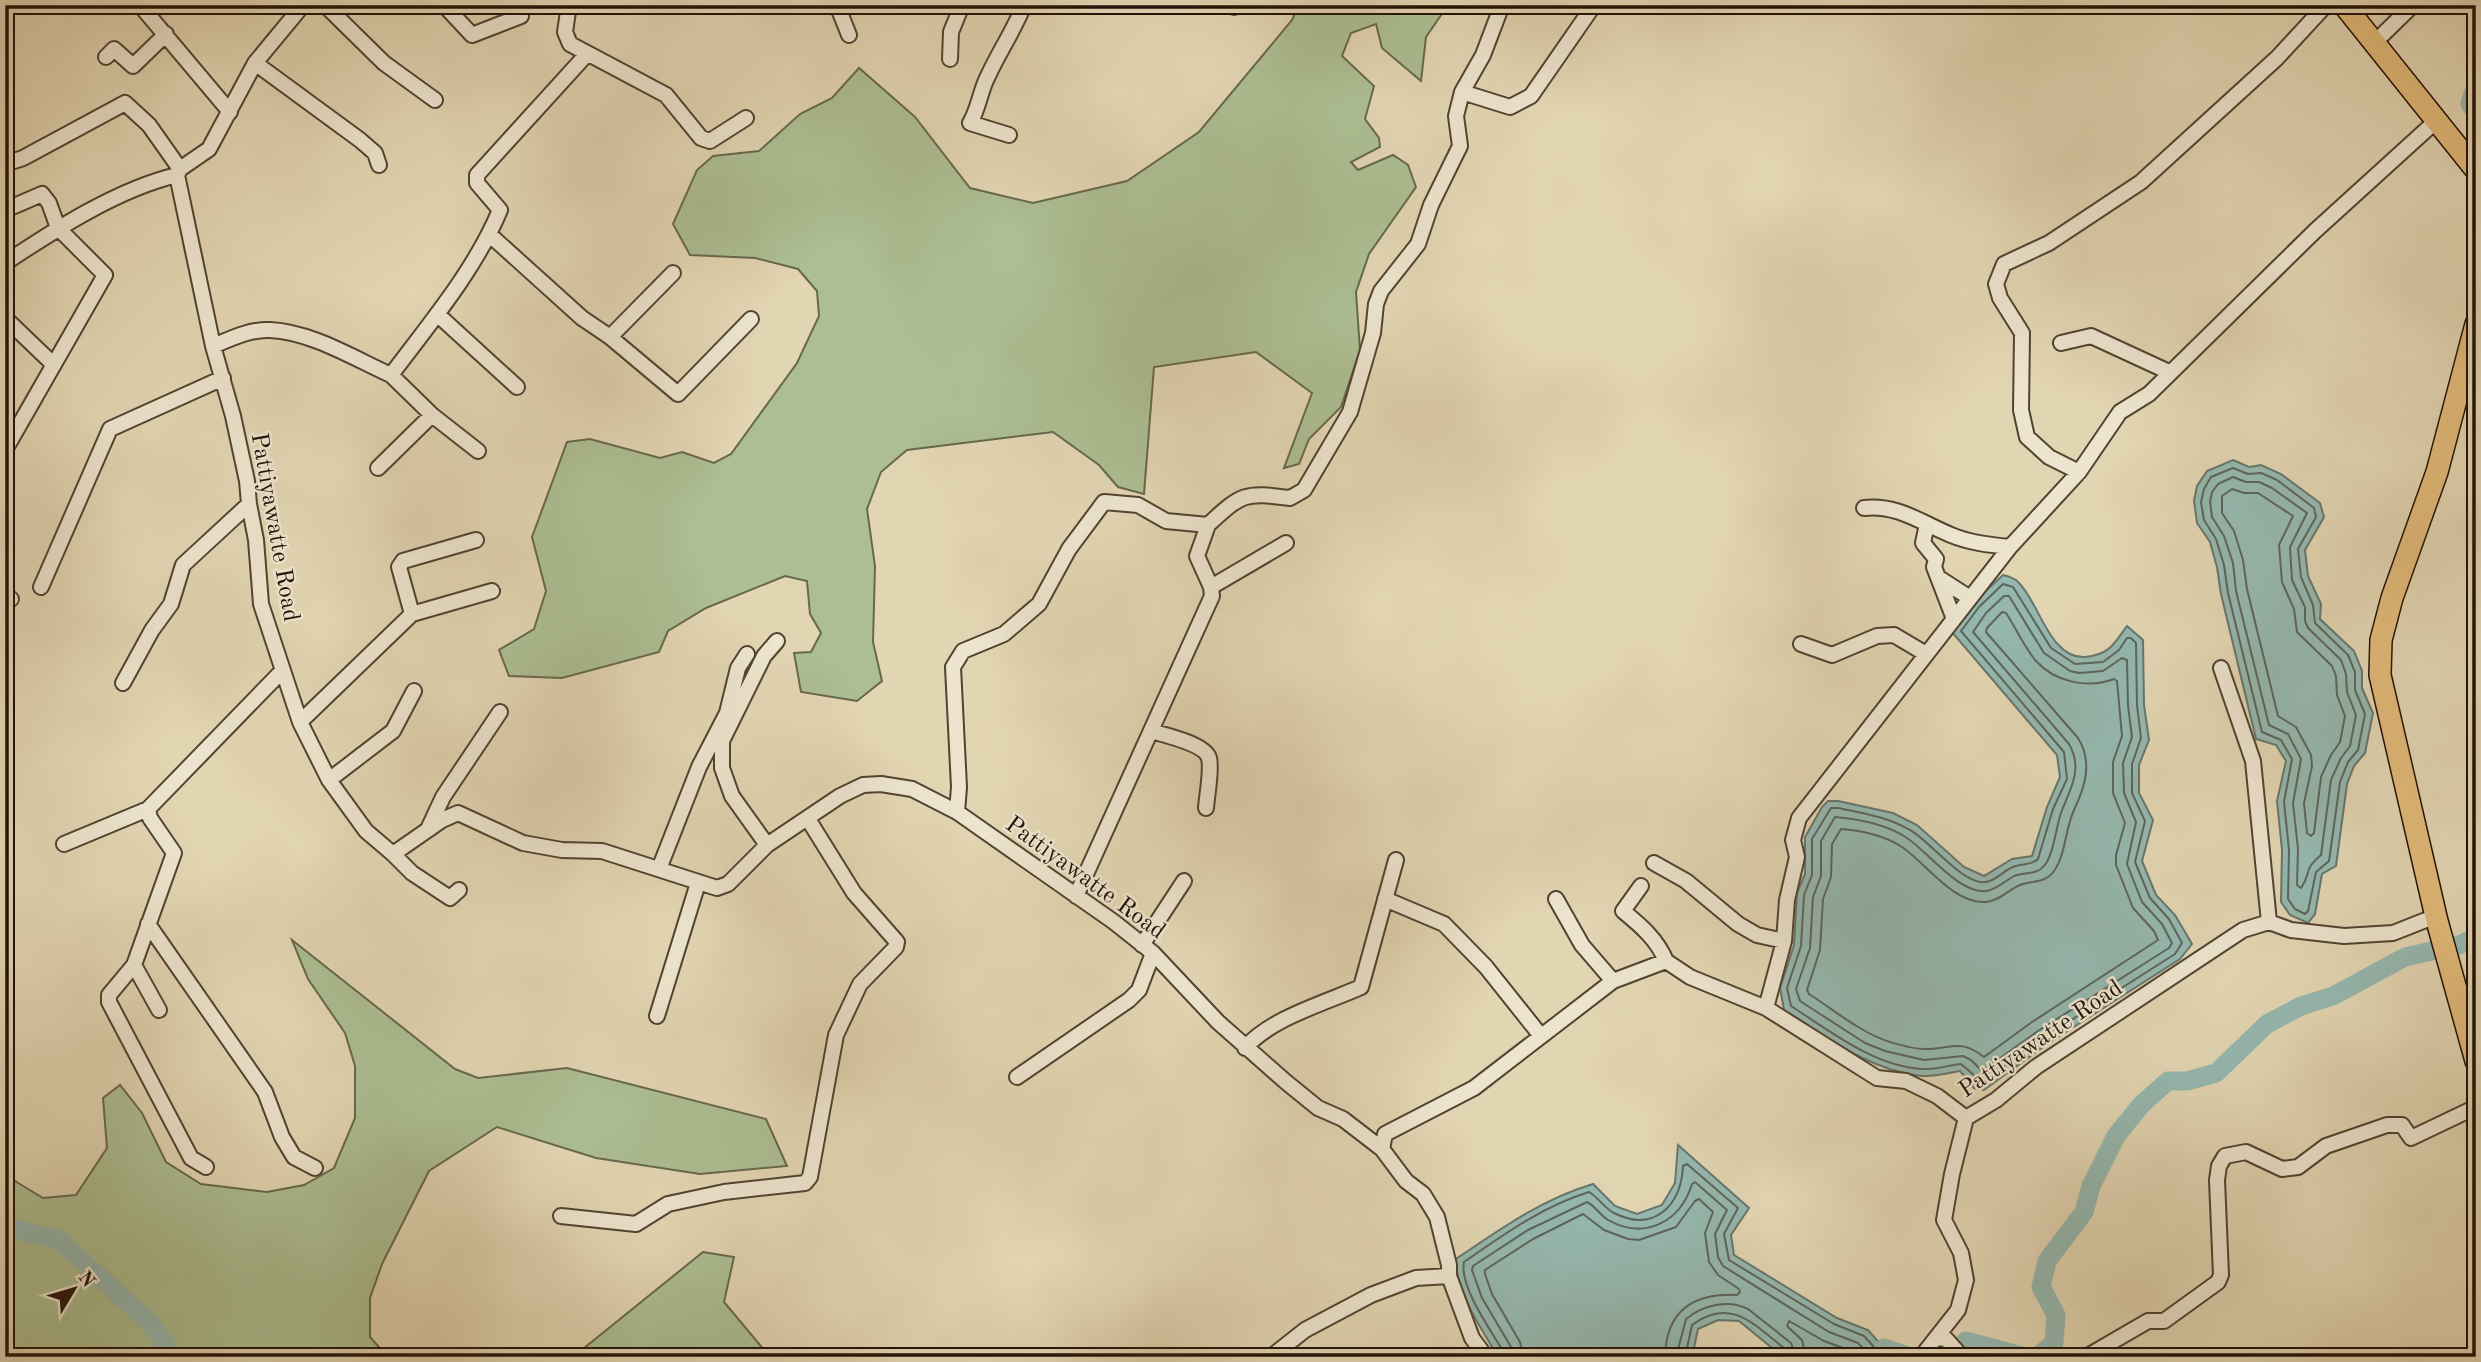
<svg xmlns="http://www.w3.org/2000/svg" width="2481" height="1362" viewBox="0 0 2481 1362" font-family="'Old Standard TT',serif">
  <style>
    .green { fill: #acbe92; stroke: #67684d; stroke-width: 2 }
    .water { fill: #95b8af; stroke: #67766c; stroke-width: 2 }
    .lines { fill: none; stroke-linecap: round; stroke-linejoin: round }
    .shore { stroke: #5c655c; stroke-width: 2 }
    .river { stroke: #95b8af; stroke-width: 19 }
    .street-casing { stroke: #524332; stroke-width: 18 }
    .primary-casing { stroke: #221208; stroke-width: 24 }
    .street { stroke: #ece4cd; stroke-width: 14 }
    .primary { stroke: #e1ba79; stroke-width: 21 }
    .labels { text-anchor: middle; stroke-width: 5; stroke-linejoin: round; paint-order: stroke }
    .street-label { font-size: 24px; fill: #221208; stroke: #ece4cd }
  </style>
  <rect width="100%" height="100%" fill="#e2d5b2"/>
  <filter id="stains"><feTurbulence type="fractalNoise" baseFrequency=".00286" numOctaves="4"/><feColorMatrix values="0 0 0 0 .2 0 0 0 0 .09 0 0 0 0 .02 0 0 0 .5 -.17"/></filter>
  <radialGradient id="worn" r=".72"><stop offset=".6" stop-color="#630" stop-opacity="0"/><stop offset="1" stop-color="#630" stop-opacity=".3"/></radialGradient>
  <path class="green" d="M1299,5h149l-22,32 -5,44 -39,-33 -6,-24 -25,9 -9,23 32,30 -9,33 14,19 1,9 -29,15 7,8 35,-15 15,10 8,22 -47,67 -13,38 4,58 -19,57 -32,32 -10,25 -15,4 28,-75 -56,-41 -102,15 -10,127 -26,-7 -19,-22 -46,-33 -146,18 -26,22 -14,37 8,57 -2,76 9,39 -25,20 -56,-9 -7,-39 17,-1 10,-19 -11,-19 -3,-33 -22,-5 -79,32 -38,23 -9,21 -97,26 -53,-2 -10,-26 35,-21 12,-38 -14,-54 35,-95 23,-3 70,19 22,-6 32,11 17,-9 66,-91 22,-47 -2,-25 -19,-22 -43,-11 -65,-3 -17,-31 24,-54 16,-14 46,-5 41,-37 32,-16 27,-30 56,49 55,71 63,15 94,-22 72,-49 93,-112z
    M292,940l163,129 23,9 89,-10 199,51 21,47 -87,8 -104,-16 -99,-31 -68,44 -47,93 -12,34v39l18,20h-383v-182l38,23 33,-3 31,-47 -4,-50 17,-13 22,28 24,49 35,22 66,8 37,-7 30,-17 21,-50v-52l-10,-33 -37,-54z
    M703,1252l31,5 -10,45 46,55h-197z"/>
  <path class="water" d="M2233,460l16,7 12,-2 20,9 39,29 4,14 -19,33 3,26 13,28 -1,15 34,32 8,20v17l11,25 -8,40 -11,13 -7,18 -11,82 -14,8 -7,40 -7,9 -18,-8 -9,-13 1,-52 -5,-49 9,-40 -10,-16 -20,-6 -35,-145 -4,-27 -7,-25 -13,-19 -3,-22 3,-15 10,-15z
    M2003,575c4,1 12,3 15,7 21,19 31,77 67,75 24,-2 29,-13 42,-31l16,14 1,65 5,35 -10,25v28l14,27 -11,41 14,34 19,20 17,29 -12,15 -133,85 -63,46 -10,-2 -14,-17c-12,2 -26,6 -38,5 -52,-5 -95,-39 -138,-66l-4,-22 14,-43 3,-52 8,-19v-37l17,-30 6,-6h10l55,12 24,12 47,42 20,9 28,-17 20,-3 15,-49 13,-30 -3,-22 -106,-124 23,-29z
    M1678,1145l71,63 -18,27 3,20 103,63 31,12 16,18 -7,9h-94l-44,-36 -21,-1 -20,9 -6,28h-194c-17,-30 -42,-63 -42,-98 43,-29 86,-60 137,-75l22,22 22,8 25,-9 13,-22z"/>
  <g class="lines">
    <path class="shore" d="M2233,468l15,6 13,-1 16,7 37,28 2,9 -18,32 3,28 12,28 2,18 33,32 7,17v18l10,24 -7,36 -10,12 -8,20 -11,79 -13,11 -8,39 -3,3 -10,-5 -7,-10 1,-49 -5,-48 8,-43 -11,-19 -19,-8 -34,-139 -4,-28 -8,-26 -12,-19 -3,-18 3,-13 7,-12z
      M2233,477l13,5h13l13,6 35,25 -17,34 2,33 13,27v14l3,7 33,32 5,14 1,18 9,23 -6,31 -9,12 -10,22 -10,75c-19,16 -9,18 -20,33l-4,-3 1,-36 -5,-46 8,-44 -13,-25 -19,-9 -33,-134 -3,-28 -9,-27 -12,-19 -2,-15 2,-10 6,-8z
      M2232,489l12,4h14l35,23 -14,29 3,37 12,27 3,23 35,34 4,10 1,19 8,21 -5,26 -9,13 -10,22 -7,56 -3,3 -4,-3 -3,-30 8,-37 -1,-11 -15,-28 -18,-11 -31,-127 -4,-29 -9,-29 -12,-18v-17z
      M2003,584l10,3 38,61 24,16 28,-2 16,-12 8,-12h4l5,5 1,62 4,33 -9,26v29l13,28 -10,41 15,36 19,21 13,24 -7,11 -132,84 -61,44 -21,-18c-12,1 -25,6 -38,5 -48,-2 -93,-38 -132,-63l-4,-18 14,-42 3,-51 8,-20v-36l19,-31h7c25,5 50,9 72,22 19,10 53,55 75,52 10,0 19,-12 28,-15 9,-4 18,-1 25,-8l15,-50 14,-30 -3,-27 -103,-121 18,-24z
      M2004,596h5l35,57 26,18 9,2 24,-2 19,-13 5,2 1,46 4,31 -9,26 1,30 12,29 -9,42 15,38 20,22 10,19 -3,5 -131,83 -56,40 -11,-11 -8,-4 -39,4 -39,-9 -20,-8 -65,-42 -4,-12 14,-41 3,-51 8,-21v-35l14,-24c23,2 53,8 72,21 20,13 52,56 79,53 10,-1 19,-10 28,-15 10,-4 23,-1 30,-10 10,-11 12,-41 18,-56 9,-22 21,-42 7,-66l-96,-112 13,-19z
      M2002,612l4,1c10,15 18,34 30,48 19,21 51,28 78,18l3,2 5,55 -9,26v31l12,30 -9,32v10l17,43 21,23 4,9 -126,82 -48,35c-23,-18 -31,-9 -57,-8 -11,1 -27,-4 -37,-7 -29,-9 -56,-32 -81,-48l-2,-4 13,-40 3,-51 8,-22 1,-33 9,-15c19,1 45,7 61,18 24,16 51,57 84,55 13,-1 22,-12 34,-17 12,-5 25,-1 34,-14 12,-17 11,-42 20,-61 11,-23 19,-48 4,-72l-92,-106 1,-4z
      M1504,1357l-1,-6c-13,-22 -44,-65 -39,-89 39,-27 79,-56 125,-70 9,5 15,16 25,21 40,20 67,-7 69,-47l4,-2 51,44 -14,26 5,26 105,64 30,12 10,11 -2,10
      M1512,1357l-1,-10 -29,-49 -10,-28 1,-4 55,-36 59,-28c8,4 13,13 21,18 36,20 72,3 84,-36l3,-2 32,28 -12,24 3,23 5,9 106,66 29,11 5,5v9
      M1523,1357l-3,-15 -28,-48 -7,-20v-4l48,-31 50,-25 21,16 24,9 11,1 37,-13 19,-26 4,-2 14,13 -8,21 4,29 9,13 21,14 1,3 -3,3c-43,-2 -71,15 -72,62
      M1676,1357l10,-38c17,-14 42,-20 62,-10l43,34 5,14
      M1685,1357l7,-32c39,-29 62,0 92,23l3,9
      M1806,1357l-4,-17 -15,-14 2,-5 35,20 27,10 1,6"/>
    <path class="river" d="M2476,86l-6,17 6,10
      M5,1227l54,13 92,84 23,33
      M1884,1348l27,9
      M1951,1357l15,-16 59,16
      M2037,1357l17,-14 2,-28 -15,-28 6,-26 37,-49 7,-26 25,-50 26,-32 26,-23h19l29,-8 51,-49 34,-18 32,-10 72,-39 54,-12 17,-8"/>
    <defs>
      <path id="street" d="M140,5l90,107
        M325,5l59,58 51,37
        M444,5l28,30 49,-19
        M569,5l-4,27 5,12 96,51 35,43 9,3 36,-23
        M837,5l12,30
        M1234,5v2
        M2374,43l39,-38
        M106,57l8,-8 19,17 33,-32
        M950,59l1,-27 11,-27
        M255,63l105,77 15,13 4,12
        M1462,92l48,15 21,-11 63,-91
        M1009,135l-39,-12c9,-15 10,-32 18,-47 11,-24 26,-46 36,-71
        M2462,153l14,-12
        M5,164l18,-6 102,-55 24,22 31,44
        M177,175l3,-6 29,-20 46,-86 48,-58
        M5,210l37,-16 7,9 9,25 47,47 -100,175
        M490,235l92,83 28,19 68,57 73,-75
        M5,263c51,-34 113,-74 172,-88l36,171 20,70 14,65 2,23 7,36 5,64 39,118 29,58 37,51 27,23 49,-34 16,-7 65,30 39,7 40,1 115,37 11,-4 39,-39 73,-49 23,-11 18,-1 31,5 45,23 157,110 39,31 65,69 68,60 32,26 25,11 39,30 3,-15 89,-46 139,-107 53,-20 24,16 76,31 111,70 29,3 31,15 29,22 30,-18 40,-33 207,-137 26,-8 22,8 53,6 49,-3 43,-17
        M437,314l80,73
        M5,318l48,46
        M610,337l63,-64
        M2061,343l30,-7 78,36
        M213,346c17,-7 37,-17 57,-16 42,2 83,28 121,45 39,-52 84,-105 109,-165l-23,-27v-8l110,-121
        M391,375l41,40 46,36
        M378,468l54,-53
        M2079,472l-30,-15 -22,-20 -6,-27 1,-77 -22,-35 -4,-14 8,-20 45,-21 92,-61 136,-124 49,-53
        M1864,508c33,-4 58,15 87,27 19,8 39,10 59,12
        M1927,524l-4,19 13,16 -2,8 20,52
        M1208,525c34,-32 37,-33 82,-27l14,-8 46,-78 23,-79 3,-29 5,-13 37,-47 13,-39 29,-59 -4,-30 6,-24 21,-37 19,-50
        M476,540l-73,21 -4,6 13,47 80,-23
        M1939,578l31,20
        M41,587l69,-158 113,-51
        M1211,587l75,-44
        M5,599h6
        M1801,644l31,11 45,-19 17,-1 32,19
        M2221,668l32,93 16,161
        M123,683l29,-53 19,-26 12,-39 66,-61
        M300,722l112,-108
        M1151,731c14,4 54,13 58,27 3,12 -2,36 -3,50
        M329,780l64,-49 21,-40
        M957,812l2,-25 -6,-120 10,-16 41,-17 35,-30 30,-55 35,-47 34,3 28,16 42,4 -11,31 14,31 1,9 -136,300
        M429,827l14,-30 57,-85
        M64,844l84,-35
        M767,845l-35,-49 -10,-28v-27l42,-85 13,-15
        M393,854l19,19 38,25 9,-8
        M1654,863l32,18 52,43 19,11 27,6
        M659,869l40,-102 28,-54 11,-45 9,-14
        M1641,886l-18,25c18,15 34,28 43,50
        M1385,899l59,25 42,43 55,69
        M1556,899l26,46 31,36
        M148,924l117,168 17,45 12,20 21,11
        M1142,945l42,-64
        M134,965l25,45
        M1766,1008l18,-67 3,-41 10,-43 -4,-17 6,-22 211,-271 69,-75 41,-60 29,-18 166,-163 121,-110
        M657,1016l41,-133
        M1245,1048c26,-30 80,-45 116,-61l35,-127
        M1017,1077l112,-77 10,-10 14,-37
        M1382,1149l24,32 17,13 14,23 12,48v11l23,62 14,19
        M206,1167l-15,-9 -82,-156v-7l25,-30 40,-112 -24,-35 -2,-9 135,-139
        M561,1216l75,8 32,-20 56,-12 81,-9 5,-6 26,-142 24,-51 36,-37 1,-5 -43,-49 -46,-74
        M1937,1338l9,1 16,18
        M1271,1357l34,-27 66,-35 45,-17 33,-2
        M1921,1357l37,-47 8,-30 -5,-27 -17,-33 8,-46 14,-56
        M2086,1357l62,-36h16l54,-39 3,-7 -4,-95 2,-14 6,-10 21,-4 36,17 16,-2 28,-21 61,-21h15l9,13 65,-31"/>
      <path id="primary" d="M2344,5l132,165
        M2476,324l-39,148 -45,126 -11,42 -1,35 57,246 39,140"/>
    </defs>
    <use href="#street" class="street-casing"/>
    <use href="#primary" class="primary-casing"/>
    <use href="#street" class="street"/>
    <use href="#primary" class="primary"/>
  </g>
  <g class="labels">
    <g class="street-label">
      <text transform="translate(276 527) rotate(80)" y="8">Pattiyawatte Road</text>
      <text transform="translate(1086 877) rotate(36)" y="8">Pattiyawatte Road</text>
      <text transform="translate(2040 1038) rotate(-34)" y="8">Pattiyawatte Road</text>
    </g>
  </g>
  <rect width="2481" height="1362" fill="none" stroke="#e2d5b2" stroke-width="28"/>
  <rect x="7" y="7" width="2467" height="1348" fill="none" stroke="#221208" stroke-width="3.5"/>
  <rect x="14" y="14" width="2453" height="1334" fill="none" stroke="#221208" stroke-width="2"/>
  <g transform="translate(74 1289) rotate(52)" stroke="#ece4cd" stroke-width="5" paint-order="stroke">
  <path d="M0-5L12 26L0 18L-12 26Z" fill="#221208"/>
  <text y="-10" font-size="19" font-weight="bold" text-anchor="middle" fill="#221208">N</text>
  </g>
  <rect width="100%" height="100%" filter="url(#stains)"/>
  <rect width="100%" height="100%" fill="url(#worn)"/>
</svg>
